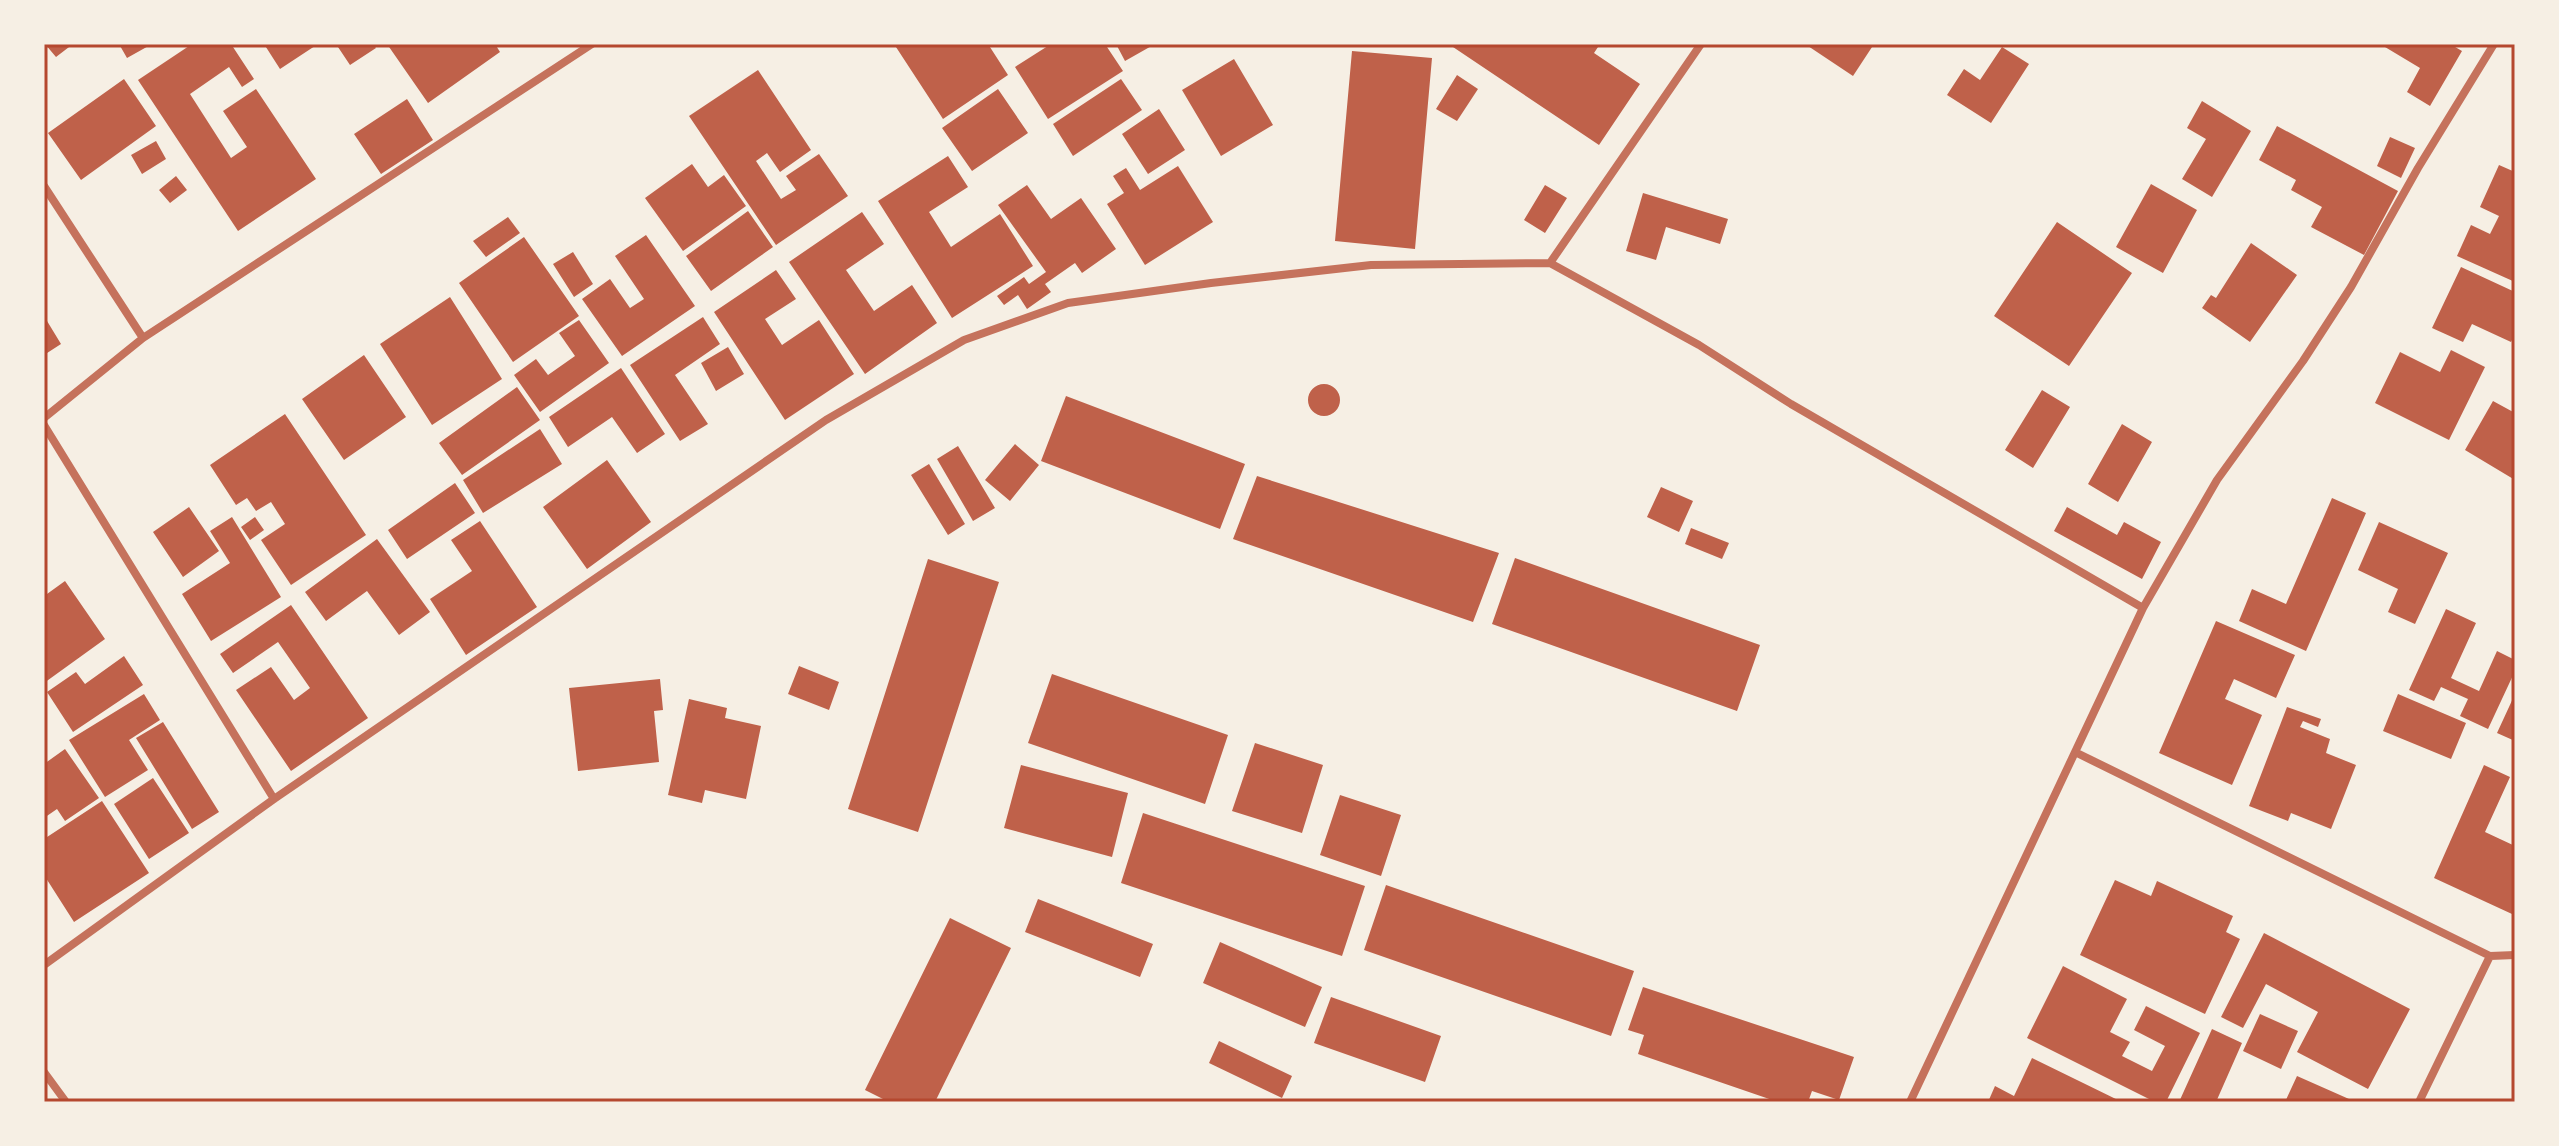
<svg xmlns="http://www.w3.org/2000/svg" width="2559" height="1146" viewBox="0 0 2559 1146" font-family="Karla,sans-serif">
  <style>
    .building { fill: #bf614a }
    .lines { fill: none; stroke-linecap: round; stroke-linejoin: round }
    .minor { stroke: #c5725c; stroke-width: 8 }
    .neatline { fill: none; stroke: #b5482f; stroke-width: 3 }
  </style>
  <rect width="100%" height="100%" fill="#f6efe4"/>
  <path class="building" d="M45,44h28l-17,13z
    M119,44h33l-25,14z
    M192,44h39l23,35 -12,8 -13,-20 -39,27 41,64 16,-11 -24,-36 33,-22 60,90 -78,52 -100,-151z
    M264,44h54l-38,25z
    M336,44h37l3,4 -26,17z
    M387,44h108l5,8 -72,51z
    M894,44h94l20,31 -65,44z
    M1051,44h54l18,27 -75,48 -33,-52z
    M1116,44h39l-30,17z
    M1455,44h145l-6,9 46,31 -41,61 -146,-98z
    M1805,44h69l-21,32z
    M2380,44h70l12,7 -32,55 -23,-14 13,-24z
    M2002,47l27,17 -38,59 -44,-28 17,-26 16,11z
    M1352,51l80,7 -17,191 -80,-8z
    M1234,59l39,66 -52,31 -39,-66z
    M758,70l53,80 -31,22 -13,-19 -11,8 25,38 15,-9 -10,-14 33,-22 29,42 -72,49 -87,-129z
    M1457,75l21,14 -21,32 -21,-12z
    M124,79l32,47 -75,54 -33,-47z
    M1121,79l21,31 -69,46 -20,-32z
    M998,89l30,44 -56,38 -30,-43z
    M407,99l26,41 -52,34 -27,-40z
    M2202,101l49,30 -39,66 -30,-18 24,-40 -19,-11z
    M1159,109l26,41 -37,24 -26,-40z
    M2277,126l121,65 -34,64 -53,-28 11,-20 -31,-17 5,-10 -37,-20z
    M2390,137l25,11 -14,30 -24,-12z
    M156,141l10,18 -24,15 -11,-19z
    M948,156l20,31 -39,25 22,35 49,-33 33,52 -81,52 -74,-117z
    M692,164l16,23 16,-12 22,31 -63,45 -38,-53z
    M2499,165l16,7v110l-58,-26 14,-31 19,9 9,-18 -19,-9z
    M1178,166l35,56 -68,43 -38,-61 17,-11 -11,-17 13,-8 14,22z
    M176,176l11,14 -17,13 -11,-13z
    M2151,184l46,26 -34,63 -47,-26z
    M1027,185l24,34 30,-21 35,51 -34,24 -7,-10 -30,21 6,8 -24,17 -9,-14 -14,10 -7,-9 27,-19 5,7 17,-12 -48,-67z
    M1545,185l22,13 -22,35 -21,-13z
    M1643,193l85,26 -8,25 -54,-17 -10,33 -30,-9z
    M748,211l25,36 -62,44 -25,-35z
    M862,212l22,32 -38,26 28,41 38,-26 25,38 -72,51 -76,-112z
    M508,217l12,16 -34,24 -13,-16z
    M2057,222l75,51 -63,93 -75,-50z
    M646,235l49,71 -73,50 -40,-57 28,-20 20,29 14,-9 -29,-43z
    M524,237l55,79 -66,46 -54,-79z
    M2251,243l46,32 -47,67 -48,-34 9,-13 5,3z
    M573,252l20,32 -19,13 -21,-33z
    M2461,267l54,25v42l-4,8 -39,-18 -9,18 -31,-14z
    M776,270l20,29 -31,20 17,26 37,-25 35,54 -69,46 -71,-108z
    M450,297l52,82 -70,46 -52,-81z
    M44,316l17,28 -17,11z
    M703,317l17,27 -45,31 33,49 -28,17 -50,-76z
    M579,320l30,43 -69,49 -26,-37 22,-16 12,16 27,-19 -16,-23z
    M728,347l16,27 -28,17 -15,-28z
    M2451,350l34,17 -36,73 -74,-37 25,-51 40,20z
    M364,355l42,62 -62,43 -42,-61z
    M621,368l44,66 -28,19 -25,-36 -44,30 -19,-30z
    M1308 400a16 16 0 1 1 32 0a16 16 0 1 1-32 0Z
    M517,387l23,33 -78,55 -23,-32z
    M2042,390l28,17 -37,61 -28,-18z
    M1066,396l179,68 -25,65 -179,-68z
    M2493,401l22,12v67l-50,-30z
    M285,414l81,121 -75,50 -30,-45 24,-16 -14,-22 -15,9 -9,-13 -11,7 -26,-40z
    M2122,424l30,18 -34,60 -30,-18z
    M540,429l22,35 -79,49 -20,-33z
    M1015,444l24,21 -29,36 -25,-21z
    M958,446l37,62 -22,13 -36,-62z
    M607,460l44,62 -64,47 -44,-62z
    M929,464l36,60 -17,11 -37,-60z
    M1257,476l242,77 -26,69 -240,-83z
    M455,483l20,30 -68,46 -19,-29z
    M1661,487l32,14 -14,31 -32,-15z
    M2332,498l34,15 -60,138 -67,-30 13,-32 34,15z
    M189,507l30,44 -36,26 -30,-45z
    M2067,507l50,28 7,-13 37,20 -19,37 -88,-48z
    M232,517l49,80 -70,44 -29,-47 48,-31 -20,-32z
    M255,517l9,13 -14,10 -9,-13z
    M480,521l57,86 -71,48 -36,-56 42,-28 -21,-31z
    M2379,522l69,31 -33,71 -27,-12 10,-23 -40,-19z
    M1691,528l38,15 -7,16 -37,-15z
    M377,539l53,73 -31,23 -32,-44 -41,30 -21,-29z
    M1515,558l245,87 -23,66 -245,-87z
    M928,559l71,23 -81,250 -70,-23z
    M65,581l40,58 -61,44v-93l3,4z
    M291,605l77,113 -77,53 -55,-81 35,-23 23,33 16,-12 -32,-46 -45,31 -13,-19z
    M2446,609l30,14 -25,55 28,13 18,-40 18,9v11l-27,58 -28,-13 8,-17 -27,-12 -7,14 -25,-11z
    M2216,621l79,34 -19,43 -42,-19 -9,20 37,16 -30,70 -73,-32z
    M124,656l19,29 -70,47 -26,-40 29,-20 9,12z
    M799,666l40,16 -10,28 -41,-16z
    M1052,674l176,61 -23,69 -177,-61z
    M660,679l3,31 -9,1 5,51 -81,9 -9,-83z
    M144,694l16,26 -31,20 19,30 -43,27 -36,-57z
    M2398,694l68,29 -15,36 -68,-28z
    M2515,694v47l-18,-8z
    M689,699l38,9 -2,10 36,8 -15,73 -41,-9 -3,13 -34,-8z
    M2287,707l34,12 -3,8 -15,-6 -3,6 30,12 -4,14 30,12 -25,64 -40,-16 -3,8 -39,-15z
    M163,722l56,90 -27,17 -56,-91z
    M1255,743l68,22 -21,68 -70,-22z
    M65,749l34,49 -34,23 -8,-12 -13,9v-54z
    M1021,765l107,28 -16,64 -108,-29z
    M2484,765l26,12 -25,55 30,14v62l-3,6 -78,-36z
    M153,778l36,55 -40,26 -35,-55z
    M1340,795l61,20 -20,61 -61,-21z
    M102,801l47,72 -75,49 -30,-47v-36z
    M1143,813l222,73 -23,70 -221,-73z
    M2115,880l36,16 6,-15 76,35 -7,16 14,7 -35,75 -125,-59z
    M1386,885l248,86 -23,65 -247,-86z
    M1038,899l115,45 -13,33 -115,-45z
    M950,918l61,30 -76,154h-46l-24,-12z
    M2264,933l146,76 -42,80 -71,-37 21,-40 -52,-28 -23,44 -22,-11z
    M1220,942l102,45 -17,40 -102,-44z
    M2063,966l64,33 -17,33 20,10 -8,14 30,15 13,-25 -31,-16 12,-24 54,27 -34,69h-11l-128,-64z
    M1643,987l211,70 -15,43 -27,-9 -4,11h-30l-140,-48 6,-19 -16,-5z
    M1331,997l110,39 -16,46 -111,-39z
    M2260,1014l38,17 -17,38 -38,-18z
    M2212,1029l30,14 -26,59h-37z
    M1219,1041l73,35 -10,22 -73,-35z
    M2032,1058l90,44h-134l7,-16 19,10z
    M2297,1076l52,23 -2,3h-62z"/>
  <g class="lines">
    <path class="minor" d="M44,186l99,152
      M1550,263l151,-219
      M44,418l99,-80 449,-294
      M44,425l230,374
      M2077,753l413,203 25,-1
      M44,965l230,-166 552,-379 138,-80 104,-37 143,-20 160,-18 179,-2 149,82 92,59 352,204
      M44,1072l22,30
      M1910,1102l233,-494 74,-128 86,-119 48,-74 67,-119 76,-124
      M2419,1102l71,-146"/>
  </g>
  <rect width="2559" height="1146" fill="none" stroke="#f6efe4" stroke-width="92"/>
  <rect x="46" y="46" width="2467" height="1054" class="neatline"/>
</svg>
